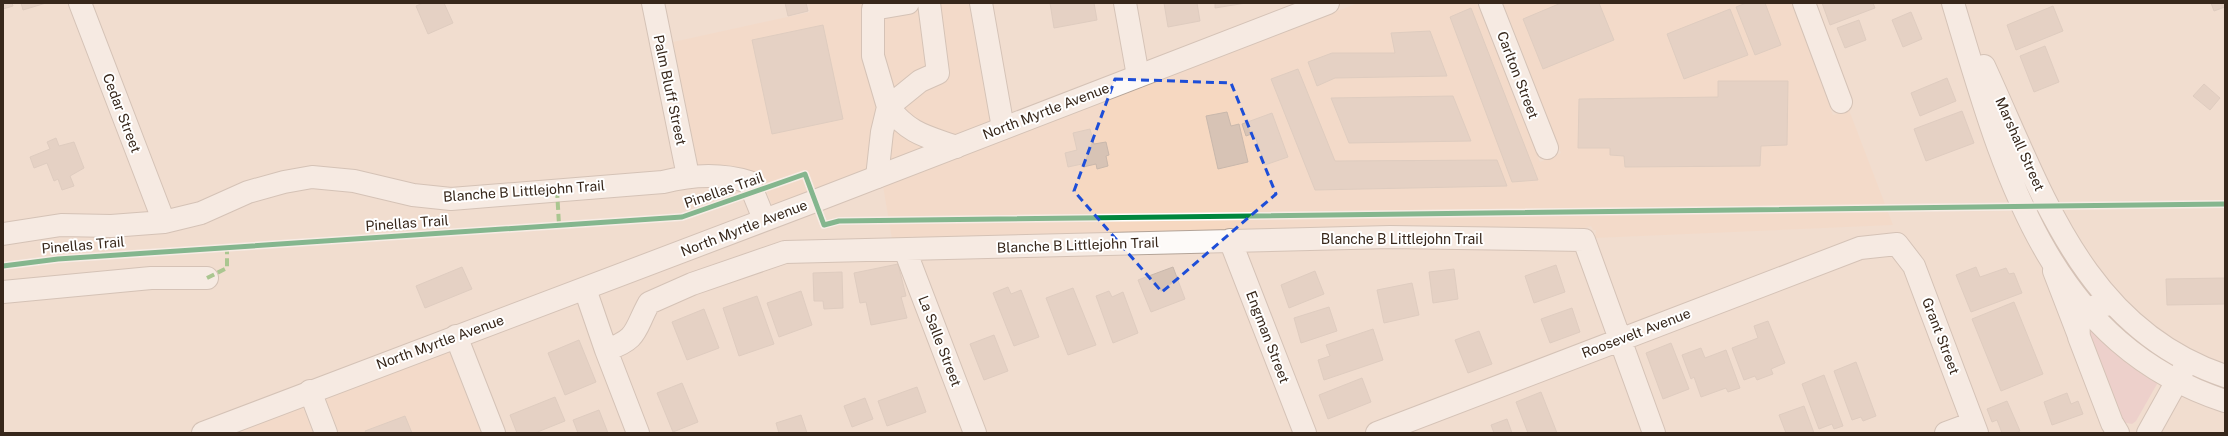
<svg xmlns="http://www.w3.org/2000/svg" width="2228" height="436" viewBox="0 0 2228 436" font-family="'Public Sans',sans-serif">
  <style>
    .built { fill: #f6d8c1 }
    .green { fill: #e9c2c5 }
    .building { fill: #d7c3b5; stroke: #c9b8ac }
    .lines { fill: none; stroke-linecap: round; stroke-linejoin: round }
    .minor-casing { stroke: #b3a397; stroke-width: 24 }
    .major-casing { stroke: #b3a397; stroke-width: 24 }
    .minor { stroke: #fdfaf8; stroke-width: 22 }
    .major { stroke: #fdfaf8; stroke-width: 22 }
    .quiet { stroke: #55aa43; stroke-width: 4; stroke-dasharray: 8 4; stroke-linecap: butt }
    .cycleway-casing { stroke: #fff; stroke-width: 8 }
    .cycleway { stroke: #00873e; stroke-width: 5 }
    .marked { fill: none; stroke: #1d4ed8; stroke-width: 3; stroke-dasharray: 8 5; stroke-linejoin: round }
    .labels { text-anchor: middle; stroke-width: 4; stroke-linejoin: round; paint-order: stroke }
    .street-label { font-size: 14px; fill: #37271b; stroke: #fff }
  </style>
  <rect width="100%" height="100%" fill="#f1ddcf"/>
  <path class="built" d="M809,3h160l21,119 -218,83 -7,-19 -6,-10 -6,-4 -20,-6 -35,-1 -25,-123 137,-30z
    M1358,3h119l63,159 21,-9 -58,-150h289l41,112 16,-5 44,115 -298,13 1,-8h-3l-2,-4 -9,3 -191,-2 -152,2 -2,-3 -9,4 -314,9 -1,-3 -9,3h-12l-9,-53z
    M449,350l32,83h-142l-14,-36z
    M302,405l11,28h-81z"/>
  <path class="green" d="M2089,324l68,54v6l-21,37 -4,3 -10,-2 -36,-95z"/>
  <path class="building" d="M3,3h9l1,3 -10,3z
    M21,3h25l-23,7z
    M423,3h21l9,20 -25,11 -12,-28z
    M785,3h21l2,8 -20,5z
    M1050,3h44l3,17 -43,8z
    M1164,3h33l3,18 -32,6z
    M1215,3h31l-31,5z
    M1561,3h38l15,37 -71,29 -20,-50z
    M1746,3h19l16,42 -26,10 -19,-48z
    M1822,3h51l2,5 -45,17z
    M2211,3h14v4l-11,4z
    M2053,6l10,25 -47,19 -9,-25z
    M1471,8l67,172 -26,2 -62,-165z
    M1730,9l18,46 -64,24 -17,-45z
    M1911,12l11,27 -19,8 -11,-27z
    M1859,20l7,20 -21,8 -8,-20z
    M823,25l20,94 -71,15 -20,-94z
    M1430,31l17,45 -112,2 -18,8 -9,-24 24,-9h63l-4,-20z
    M2045,46l14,36 -25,10 -14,-36z
    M1298,69l37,92 162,-1 10,26 -192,4 -44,-111z
    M1947,78l9,23 -36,15 -9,-23z
    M1718,81h70l-1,64 -26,1 -1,20 -135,1 -1,-11 -14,-1v-7h-32l1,-49 139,-2z
    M2204,84l16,14 -10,12 -17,-14z
    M1453,96l18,45 -122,2 -18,-45z
    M1962,111l12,32 -48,18 -12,-32z
    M1227,112l4,14 8,-2 9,38 -30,7 -12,-53z
    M1272,113l16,44 -23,8 -11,-32 -8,3 -4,-12z
    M1090,129l4,15 12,-2 3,13 -3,1 2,10 -11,3 -1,-5 -13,3 -1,-3 -14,3 -3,-14 12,-3 -4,-17z
    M56,138l3,8 15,-4 10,26 -14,8 4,10 -12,4 -4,-11 -4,2 -7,-18 -13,5 -4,-11 20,-8 -3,-7z
    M898,264l8,32 -5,1 6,21 -36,7 -5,-23 -6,1 -6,-30z
    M1556,265l9,27 -31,11 -9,-27z
    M462,267l10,22 -47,19 -9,-22z
    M1173,267l12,32 -34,13 -13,-32z
    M1976,267l4,10 26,-9 3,6 5,-1 8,20 -51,19 -15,-37z
    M1454,269l4,30 -25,4 -4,-31z
    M1315,271l9,23 -35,14 -8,-23z
    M842,272l1,36 -19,1 -1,-8h-9l-1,-28z
    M2225,278v26l-58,1 -1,-26z
    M1412,283l7,32 -35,8 -7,-33z
    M1008,287l3,7 10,-4 18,47 -25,9 -21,-53z
    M1073,288l23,57 -28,10 -22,-57z
    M801,291l11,34 -33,12 -12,-34z
    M1109,291l3,6 11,-5 15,41 -25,10 -17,-47z
    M757,296l17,48 -35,12 -16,-48z
    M2014,302l29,72 -42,17 -29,-72z
    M1329,307l8,24 -36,12 -7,-25z
    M1572,308l8,24 -30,11 -9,-24z
    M704,309l15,39 -32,12 -15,-38z
    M1768,321l17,42 -14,6 2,5 -16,6 -2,-4 -11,4 -12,-32 26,-10 -4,-12z
    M1373,329l10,31 -59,20 -6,-20 12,-4 -4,-11z
    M1479,331l13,33 -24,9 -13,-33z
    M994,335l14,36 -24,9 -14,-36z
    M579,340l17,42 -31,13 -17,-42z
    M1671,343l18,46 -26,10 -17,-46z
    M1701,348l4,10 21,-8 14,38 -12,4 -2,-4 -25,9 -7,-20 -3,2 -9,-24z
    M1856,362l20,54 -13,5 -2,-4 -9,3 -18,-49z
    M1824,375l19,51 -9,3 -2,-5 -13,5 -17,-45z
    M1362,378l9,24 -43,17 -9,-24z
    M682,383l16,39 -25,10 -16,-39z
    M917,387l9,25 -39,14 -9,-25z
    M1541,392l16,41h-29l-12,-31z
    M2067,393l4,11 7,-3 5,13 -31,11 -8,-23z
    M555,397l10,24 -30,12h-18l-7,-18z
    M865,398l8,21 -21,8 -8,-21z
    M2007,401l13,30 -5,2h-13l-5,-13 -5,2 -5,-13z
    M1804,406l10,27h-28l-7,-18z
    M599,410l9,23h-30l-5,-13z
    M801,415l6,18h-28l-3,-10z
    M405,416l7,17h-46l-1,-2z
    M1507,419l5,14h-18l-3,-8z"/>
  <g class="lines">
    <defs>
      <path id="minor" d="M80,3l84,219
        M653,3l35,173
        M908,3l-35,6v47l15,51 32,-26 18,-8 -9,-70
        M981,3l22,125
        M1125,3l13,73
        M1490,3l57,145
        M1804,3l37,99
        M888,107c22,27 37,29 68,40
        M877,177l5,-45 6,-25
        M3,234l58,-9 50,1 53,-4 37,-9 47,-21 36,-10 28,-5 42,4 59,14 38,4 212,-17c28,-7 57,-9 86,0l15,37
        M1230,240l75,193
        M905,250l70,183
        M2054,271l25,65
        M585,289l21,61 32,83
        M3,292l148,-14h56
        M2106,305c-22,0 -29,12 -27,32l33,86 6,10
        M456,336l38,97
        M606,350c33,-11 28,-20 43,-47l43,-19 93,-32 605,-15 194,3 70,193
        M310,391l16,42
        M1377,433l483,-185 37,-4 17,22 63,167
        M1946,433l27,-10
        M2148,433l40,-72"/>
      <path id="major" d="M1953,3c49,162 92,339 272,398
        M1984,66c57,123 99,263 241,310
        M203,433l612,-232 513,-198"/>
    </defs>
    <use href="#minor" class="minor-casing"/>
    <use href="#major" class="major-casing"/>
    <use href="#minor" class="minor"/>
    <use href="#major" class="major"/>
    <path class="quiet" d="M557,190l2,35
      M207,278l20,-10v-21"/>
    <defs>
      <path id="cycleway" d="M3,266l55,-7 624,-42 123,-43 19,51 15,-4 1386,-17"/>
    </defs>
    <use href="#cycleway" class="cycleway-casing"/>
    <use href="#cycleway" class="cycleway"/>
  </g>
  <path d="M0 0H2228V436H0ZM1115,79l116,4 45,111 -114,98 -88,-101z" fill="#f1ddcf" fill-opacity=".55" fill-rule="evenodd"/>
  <path class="marked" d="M1115,79l116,4 45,111 -114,98 -88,-101z"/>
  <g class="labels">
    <g class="street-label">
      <text transform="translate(1518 75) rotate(69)" y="5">Carlton Street</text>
      <text transform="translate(670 90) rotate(78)" y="5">Palm Bluff Street</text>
      <text transform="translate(1046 111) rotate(-21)" y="5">North Myrtle Avenue</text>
      <text transform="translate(122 113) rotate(69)" y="5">Cedar Street</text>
      <text transform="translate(2020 144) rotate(66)" y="5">Marshall Street</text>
      <text transform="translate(724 190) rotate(-19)" y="5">Pinellas Trail</text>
      <text transform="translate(524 191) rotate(-4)" y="5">Blanche B Littlejohn Trail</text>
      <text transform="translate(407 223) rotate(-4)" y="5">Pinellas Trail</text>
      <text transform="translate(744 228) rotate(-21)" y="5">North Myrtle Avenue</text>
      <text x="1402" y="244">Blanche B Littlejohn Trail</text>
      <text transform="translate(83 245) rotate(-5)" y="5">Pinellas Trail</text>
      <text transform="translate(1078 245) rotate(-2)" y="5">Blanche B Littlejohn Trail</text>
      <text transform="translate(1636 333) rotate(-21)" y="5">Roosevelt Avenue</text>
      <text transform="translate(1941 336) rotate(69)" y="5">Grant Street</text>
      <text transform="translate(1268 337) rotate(69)" y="5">Engman Street</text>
      <text transform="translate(940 341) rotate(69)" y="5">La Salle Street</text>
      <text transform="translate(440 342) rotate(-20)" y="5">North Myrtle Avenue</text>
    </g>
  </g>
  <rect width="2228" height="436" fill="none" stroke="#37271b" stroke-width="8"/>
</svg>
